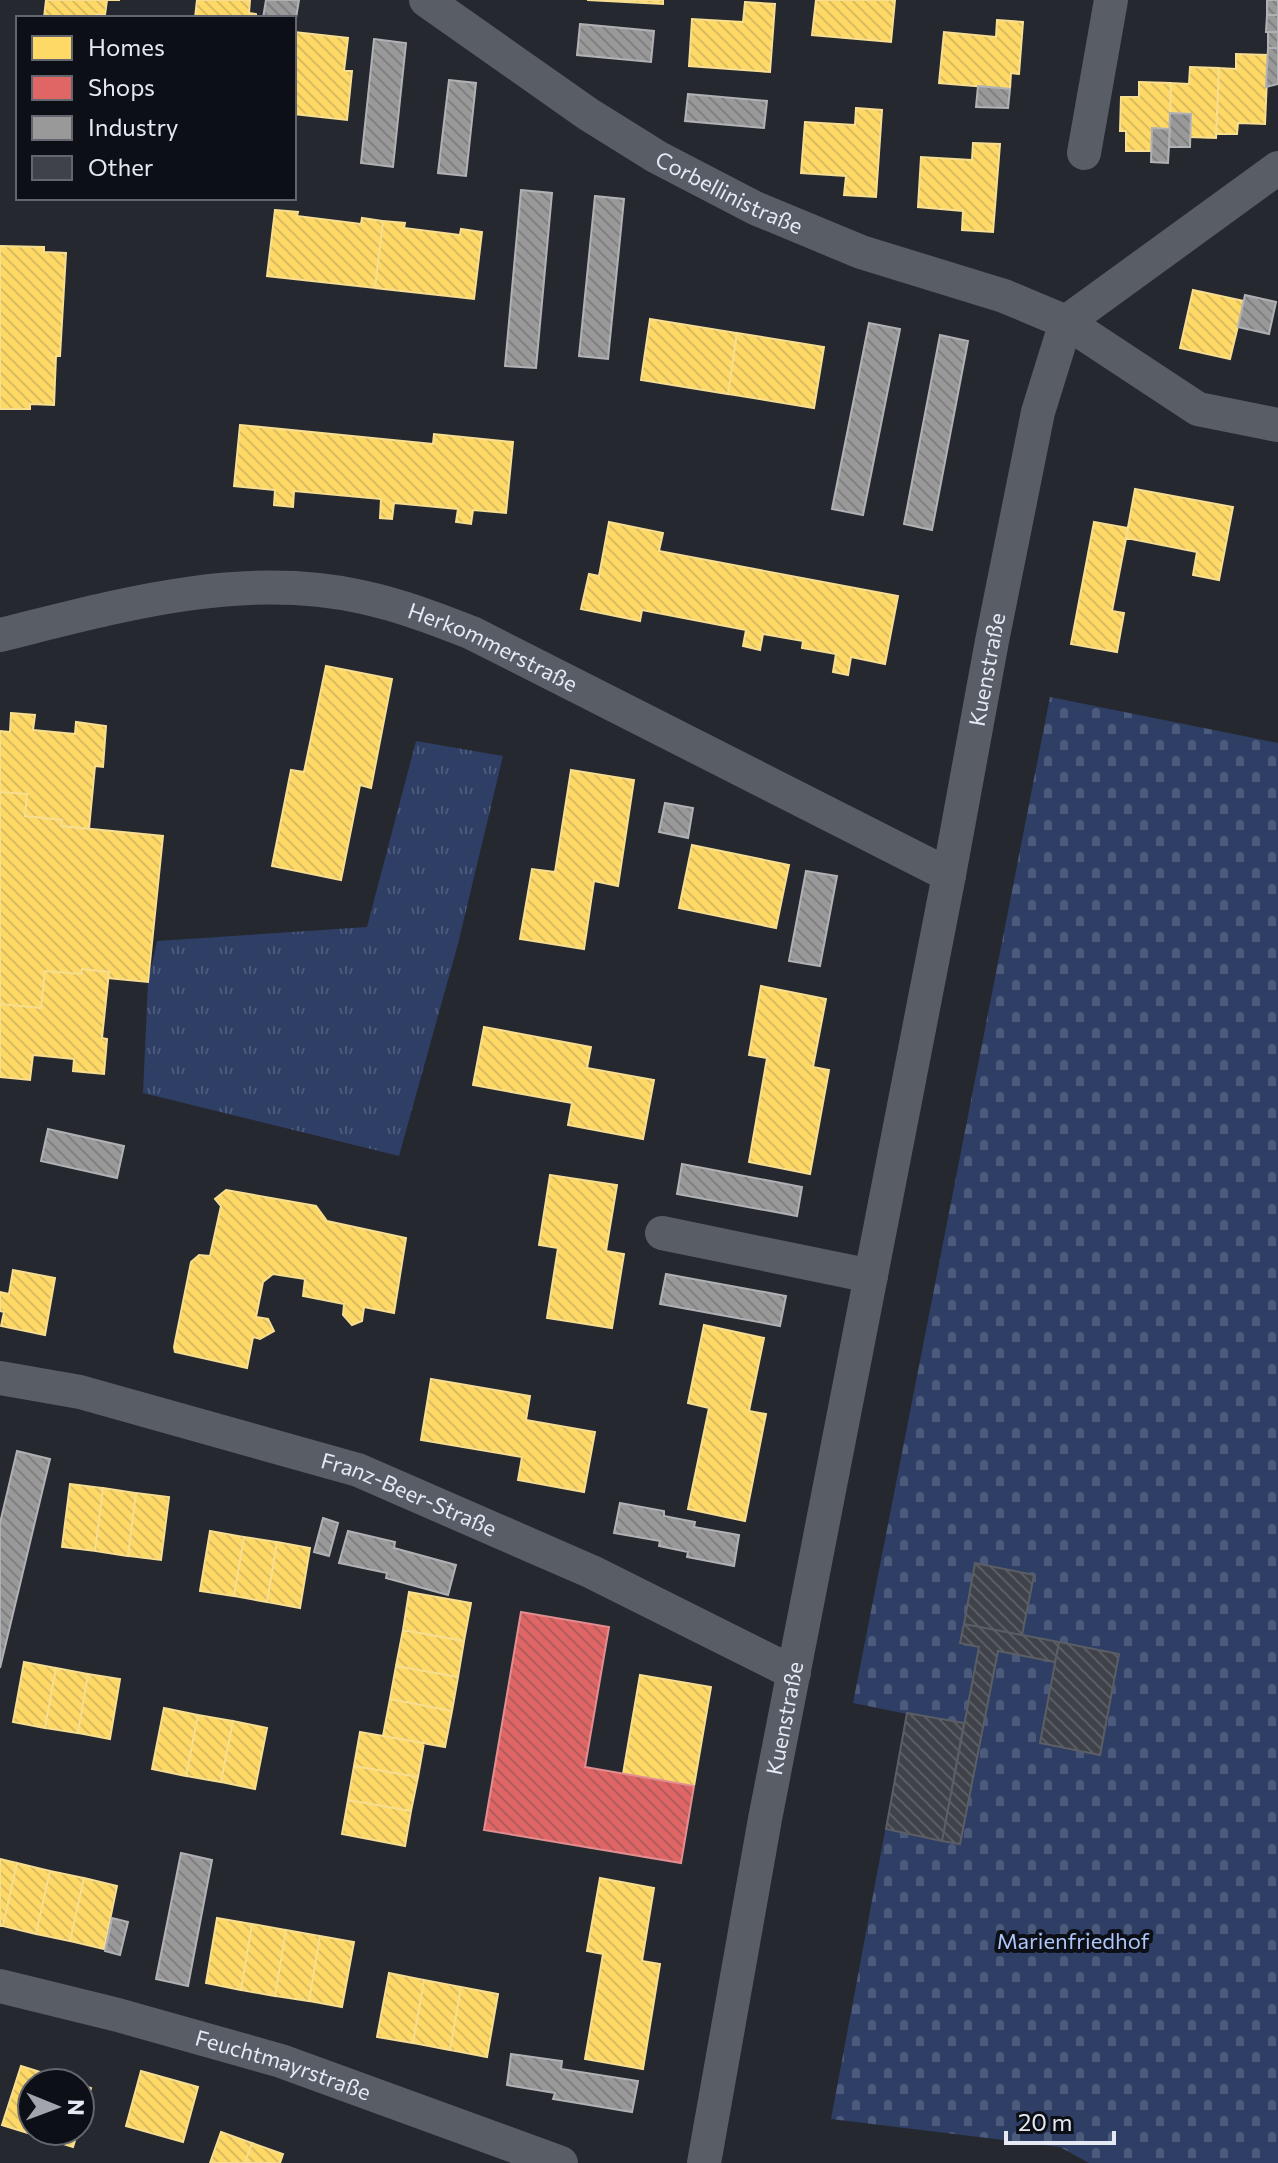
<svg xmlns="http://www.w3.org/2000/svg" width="1278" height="2163" viewBox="0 0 1278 2163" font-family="Commissioner,sans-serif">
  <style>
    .grass { fill: url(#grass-tufts) }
    .cemetery { fill: url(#cemetery-stones) }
    .homes { fill: url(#homes-back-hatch); stroke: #f7de90; stroke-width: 2 }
    .shops { fill: url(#shops-back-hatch); stroke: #e28d90; stroke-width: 2 }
    .industry { fill: url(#industry-back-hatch); stroke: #b0b1b4; stroke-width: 2 }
    .building { fill: url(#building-back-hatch); stroke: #5b5e65; stroke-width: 2 }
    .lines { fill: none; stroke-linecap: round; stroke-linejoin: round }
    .minor { stroke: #595d66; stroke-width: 34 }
    .labels { text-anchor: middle; stroke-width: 8; stroke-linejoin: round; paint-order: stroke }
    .street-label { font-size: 22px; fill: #e5e9f3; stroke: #0c0f15 }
    .park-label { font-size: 22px; fill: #adc7fd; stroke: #0c0f15 }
  </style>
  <defs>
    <pattern id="grass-tufts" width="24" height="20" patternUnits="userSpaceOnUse" patternTransform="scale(2)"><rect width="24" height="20" fill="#2e3e64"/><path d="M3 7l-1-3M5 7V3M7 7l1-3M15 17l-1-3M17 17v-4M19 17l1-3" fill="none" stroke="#4c5a7b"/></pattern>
    <pattern id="cemetery-stones" width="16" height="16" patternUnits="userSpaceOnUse" patternTransform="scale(2)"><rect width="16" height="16" fill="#2e3e64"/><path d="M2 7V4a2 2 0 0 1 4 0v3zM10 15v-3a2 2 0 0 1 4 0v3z" fill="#4c5a7b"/></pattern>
    <pattern id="homes-back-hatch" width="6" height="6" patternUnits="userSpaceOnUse" patternTransform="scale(2)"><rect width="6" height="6" fill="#ffd966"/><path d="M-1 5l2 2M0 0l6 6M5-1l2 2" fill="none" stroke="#dabc60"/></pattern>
    <pattern id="shops-back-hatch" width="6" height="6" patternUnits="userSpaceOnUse" patternTransform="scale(2)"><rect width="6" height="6" fill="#e06666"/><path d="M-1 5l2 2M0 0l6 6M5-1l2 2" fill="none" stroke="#b25c5d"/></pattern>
    <pattern id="industry-back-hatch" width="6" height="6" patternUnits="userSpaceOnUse" patternTransform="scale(2)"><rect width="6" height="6" fill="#999"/><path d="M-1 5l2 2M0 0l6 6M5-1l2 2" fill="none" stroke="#808081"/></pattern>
    <pattern id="building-back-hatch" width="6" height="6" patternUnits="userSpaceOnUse" patternTransform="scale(2)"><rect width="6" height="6" fill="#3f4249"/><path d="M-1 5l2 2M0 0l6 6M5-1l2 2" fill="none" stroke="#5b5d64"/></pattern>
  </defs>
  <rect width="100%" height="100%" fill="#25282f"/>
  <path class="grass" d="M416,741l87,15 -45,188 -59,212 -256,-63 5,-111 9,-41 210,-14z"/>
  <path class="cemetery" d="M1050,697l228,46v1420h-189l-29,-16 -229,-28 76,-405 -54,-11z"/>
  <path class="homes" d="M46,0h74h-13l-2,15 -9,-1v4h-52z
    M197,0h53l-1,13 7,1v4h-61z
    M587,0h76v4z
    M816,0h79l-4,42 -79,-7z
    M745,2l30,2 -5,68 -81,-6 3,-47 51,3z
    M997,20l26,2 -4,52 -8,-1 -1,16 -71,-6 5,-51 52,5z
    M294,32l54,6 -4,33h8l-5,49 -53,-6z
    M1236,54l32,1 -3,69 -27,-1 -1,11h-21l3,-66 17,1z
    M1190,67l29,1 -3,70 -26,-1 1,-23 -21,-1 1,-30 18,1z
    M1139,82l32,1 -1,46 -18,-1 -1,23h-25v-20h-6l1,-34h18z
    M856,108l26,2 -6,87 -32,-2 2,-19 -45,-3 4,-51 50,3z
    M973,143l27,1 -7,88 -31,-2 1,-19 -45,-4 3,-50 51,3z
    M275,210l23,2 -1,4 64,8 1,-6 21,3 -8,67 -108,-12z
    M383,221l22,2 -1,5 56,7 1,-6 21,3 -8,67 -99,-11z
    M0,246l44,1v5l22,1 -6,103h-4l-2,49 -24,-1v5h-30z
    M1193,290l51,11 -14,58 -50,-11z
    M650,319l87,14 -9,61 -87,-14z
    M737,333l87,14 -10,61 -86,-14z
    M240,425l193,19 1,-10 79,8 -7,71 -33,-3 -2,14 -15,-2 2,-13 -64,-6 -2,16 -12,-1 1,-19 -87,-8 -1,16 -19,-2 1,-15 -41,-4z
    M1135,489l98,18 -14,73 -26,-5 4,-23 -71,-14z
    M609,522l54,11 -4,18 239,45 -13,68 -34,-7 -3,18 -15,-3 3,-18 -34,-6 1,-7 -40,-7 -3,16 -17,-4 3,-16 -104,-20 -2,11 -59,-12 8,-35 10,2z
    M1094,522l34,6 -16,83 12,2 -7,39 -46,-8z
    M326,666l66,13 -21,109 -11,-3 -19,95 -69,-14 19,-96 13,2z
    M11,713l24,2 -2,15 42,4 1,-12 30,4 -3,41 -8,-1 -6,63 -28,-3 1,-6 -37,-4 2,-22 -27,-2v-61l10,1z
    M571,770l63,10 -16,106 -24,-5 -10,68 -64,-10 12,-70 23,3z
    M0,792l27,2 -2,22 37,4 -1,6 102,10 -15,146 -40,-4 1,-6 -27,-3 -1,5 -36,-3 -4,37 -41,-4z
    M692,845l97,20 -13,63 -97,-20z
    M82,969l27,3 -7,66 5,1 -3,35 -31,-3 1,-12 -41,-4 -3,25 -30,-3v-73l41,4 4,-37 36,3z
    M761,986l65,13 -13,68 16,3 -19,104 -61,-12 18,-104 -18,-3z
    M484,1027l107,20 -4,21 67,12 -11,59 -75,-14 4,-22 -99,-18z
    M550,1175l67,10 -11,66 18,3 -12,74 -65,-10 11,-70 -19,-3z
    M226,1190l90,16 11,15 79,17 -12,75 -30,-6 -2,14 -10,4 -9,-10 1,-11 -41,-8 2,-17 -32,-5 -10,8 -7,35 12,2 6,12 -14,8 -7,-2 -6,31 -72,-16 -1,-5 17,-85 8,-7 11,1 11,-50 -6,-7z
    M13,1270l42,8 -10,57 -44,-9 3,-14 -4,-1v-19l9,2z
    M704,1325l60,13 -15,73 17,3 -21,107 -57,-12 21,-101 -21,-5z
    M431,1379l99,17 -4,24 69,12 -11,60 -66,-12 4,-23 -101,-17z
    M70,1484l33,4 -8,63 -33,-4z
    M103,1488l33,5 -8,63 -33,-5z
    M136,1493l33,4 -8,63 -33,-4z
    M210,1531l34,6 -10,59 -34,-5z
    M244,1537l33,5 -10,60 -33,-6z
    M277,1542l33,6 -10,60 -33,-6z
    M409,1592l62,11 -7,38 -61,-11z
    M403,1630l61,11 -6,36 -62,-11z
    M24,1662l32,6 -11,60 -32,-6z
    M396,1666l62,11 -6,34 -62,-12z
    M56,1668l32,6 -10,59 -33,-5z
    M88,1674l32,5 -10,60 -32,-6z
    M640,1675l71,12 -17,99 -71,-12z
    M390,1699l62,12 -7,36 -62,-11z
    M164,1708l34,7 -12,61 -34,-7z
    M198,1715l35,6 -12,61 -35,-6z
    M233,1721l34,7 -12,61 -34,-7z
    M360,1732l64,11 -6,34 -64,-11z
    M354,1766l64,11 -7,34 -63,-11z
    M348,1800l63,11 -6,35 -63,-12z
    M0,1859l17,4 -14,63h-3z
    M17,1863l33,8 -14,63 -33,-8z
    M50,1871l34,7 -14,63 -34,-7z
    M84,1878l33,8 -13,63 -34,-8z
    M600,1878l54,10 -12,73 18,3 -17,105 -58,-10 18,-105 -16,-3z
    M217,1918l35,6 -11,66 -35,-7z
    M252,1924l34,6 -11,66 -34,-6z
    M286,1930l34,6 -11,65 -34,-5z
    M320,1936l34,6 -12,65 -33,-6z
    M389,1973l35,7 -11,63 -36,-6z
    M424,1980l37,7 -11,63 -37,-7z
    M461,1987l37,7 -11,63 -37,-7z
    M21,2066l54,17h-43v48h46l-5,16 -71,-22z
    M141,2071l57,16 -15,55 -57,-16z
    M80,2084l11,4 -11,37z
    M221,2132l31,11 -7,20h-35z
    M252,2143l31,11 -3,9h-35z"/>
  <path class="shops" d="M521,1612l88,15 -24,140 109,19 -13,77 -197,-33z"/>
  <path class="industry" d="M266,0h33l-4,24 -1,-6h-31z
    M1267,0h11v15h-11z
    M1267,15h11v17h-12z
    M580,24l74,7 -3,31 -74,-7z
    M1268,32h10v16h-10z
    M374,39l32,4 -13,124 -32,-4z
    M1268,48h10v36l-12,3z
    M449,80l27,3 -10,93 -28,-3z
    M978,86l32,3 -2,19 -32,-1z
    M688,94l79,7 -3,27 -79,-7z
    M1170,113l21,1 -1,33h-21z
    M1152,128l18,1 -2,34 -17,-1z
    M521,190l31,3 -16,175 -31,-2z
    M595,196l29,3 -16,160 -29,-3z
    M1245,295l31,7 -7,32 -31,-7z
    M869,323l31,6 -37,186 -31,-6z
    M940,335l28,6 -36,189 -28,-6z
    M665,803l28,5 -5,30 -29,-6z
    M806,871l31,5 -17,90 -31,-5z
    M48,1129l76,17 -7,32 -76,-17z
    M682,1164l120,23 -5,29 -120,-22z
    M666,1274l120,22 -6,30 -120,-22z
    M17,1451l33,8 -50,209v-145z
    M620,1503l44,8v5l31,6 -1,5 45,8 -5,31 -47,-9 1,-5 -29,-6 1,-5 -46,-8z
    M323,1518l15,5 -9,33 -15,-4z
    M348,1531l47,11 -1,6 62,17 -8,30 -62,-17 1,-5 -48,-10z
    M181,1853l31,7 -24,126 -32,-7z
    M112,1918l16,4 -8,33 -15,-4z
    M511,2054l51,7 -1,8 77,12 -6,31 -79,-13 2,-6 -48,-8z"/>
  <path class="building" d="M975,1563l59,12 -12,60 -58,-11z
    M964,1624l95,18 -4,20 -57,-11 -38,193 -18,-3 37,-194 -19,-4z
    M1059,1642l60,12 -19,101 -60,-12z
    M907,1713l57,10 -22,118 -56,-12z"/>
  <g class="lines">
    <g class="minor">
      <path id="s1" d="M426,0l162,114 69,43 98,51 106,44 143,44 62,26 132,87 80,16"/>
      <path d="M1084,153l27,-153"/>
      <path id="s2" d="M0,635c117,-29 241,-65 362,-38 38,8 74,22 110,36l477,242"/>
      <path d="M662,1233l209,43"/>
      <path id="s3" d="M0,1378l80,14 278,78 234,102 202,101"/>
      <path id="s4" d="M0,1986l118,29 163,46 280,102"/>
      <path id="s5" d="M704,2163l61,-344 184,-944 43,-234 46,-229 28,-90 212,-154"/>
    </g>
  </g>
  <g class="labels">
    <g class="street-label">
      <text dy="8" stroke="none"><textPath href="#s1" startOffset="360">Corbellinistraße</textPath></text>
      <text dy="8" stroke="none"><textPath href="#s2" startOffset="508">Herkommerstraße</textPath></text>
      <text dy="8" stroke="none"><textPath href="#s5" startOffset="1520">Kuenstraße</textPath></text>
      <text dy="8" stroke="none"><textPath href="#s3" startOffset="426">Franz-Beer-Straße</textPath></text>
      <text dy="8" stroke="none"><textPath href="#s5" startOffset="452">Kuenstraße</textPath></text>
      <text dy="8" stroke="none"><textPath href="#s4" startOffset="294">Feuchtmayrstraße</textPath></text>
    </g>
    <g class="park-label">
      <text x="1073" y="1949">Marienfriedhof</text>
    </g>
  </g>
  <rect x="16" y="16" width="280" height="184" fill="#0c0f15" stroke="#63666e" stroke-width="2"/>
  <rect x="32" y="36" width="40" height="24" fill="#ffd966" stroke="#63666e" stroke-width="2"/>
  <text x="88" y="56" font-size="24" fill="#e5e9f3">Homes</text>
  <rect x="32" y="76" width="40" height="24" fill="#e06666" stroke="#63666e" stroke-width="2"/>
  <text x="88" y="96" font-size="24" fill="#e5e9f3">Shops</text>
  <rect x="32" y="116" width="40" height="24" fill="#999999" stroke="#63666e" stroke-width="2"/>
  <text x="88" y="136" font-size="24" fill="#e5e9f3">Industry</text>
  <rect x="32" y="156" width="40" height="24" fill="#3f4249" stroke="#63666e" stroke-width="2"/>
  <text x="88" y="176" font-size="24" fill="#e5e9f3">Other</text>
  <g transform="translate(56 2107) rotate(91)"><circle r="38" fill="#0c0f15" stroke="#63666e" stroke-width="2"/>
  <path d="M0-6L14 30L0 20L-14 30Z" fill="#a2a5ae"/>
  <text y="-12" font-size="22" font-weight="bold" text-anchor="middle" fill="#e5e9f3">N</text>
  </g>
  <path d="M1006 2131v12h108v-12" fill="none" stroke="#e5e9f3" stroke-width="4"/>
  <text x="1018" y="2131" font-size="24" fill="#e5e9f3" stroke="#0c0f15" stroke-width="6" paint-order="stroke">20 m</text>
</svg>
